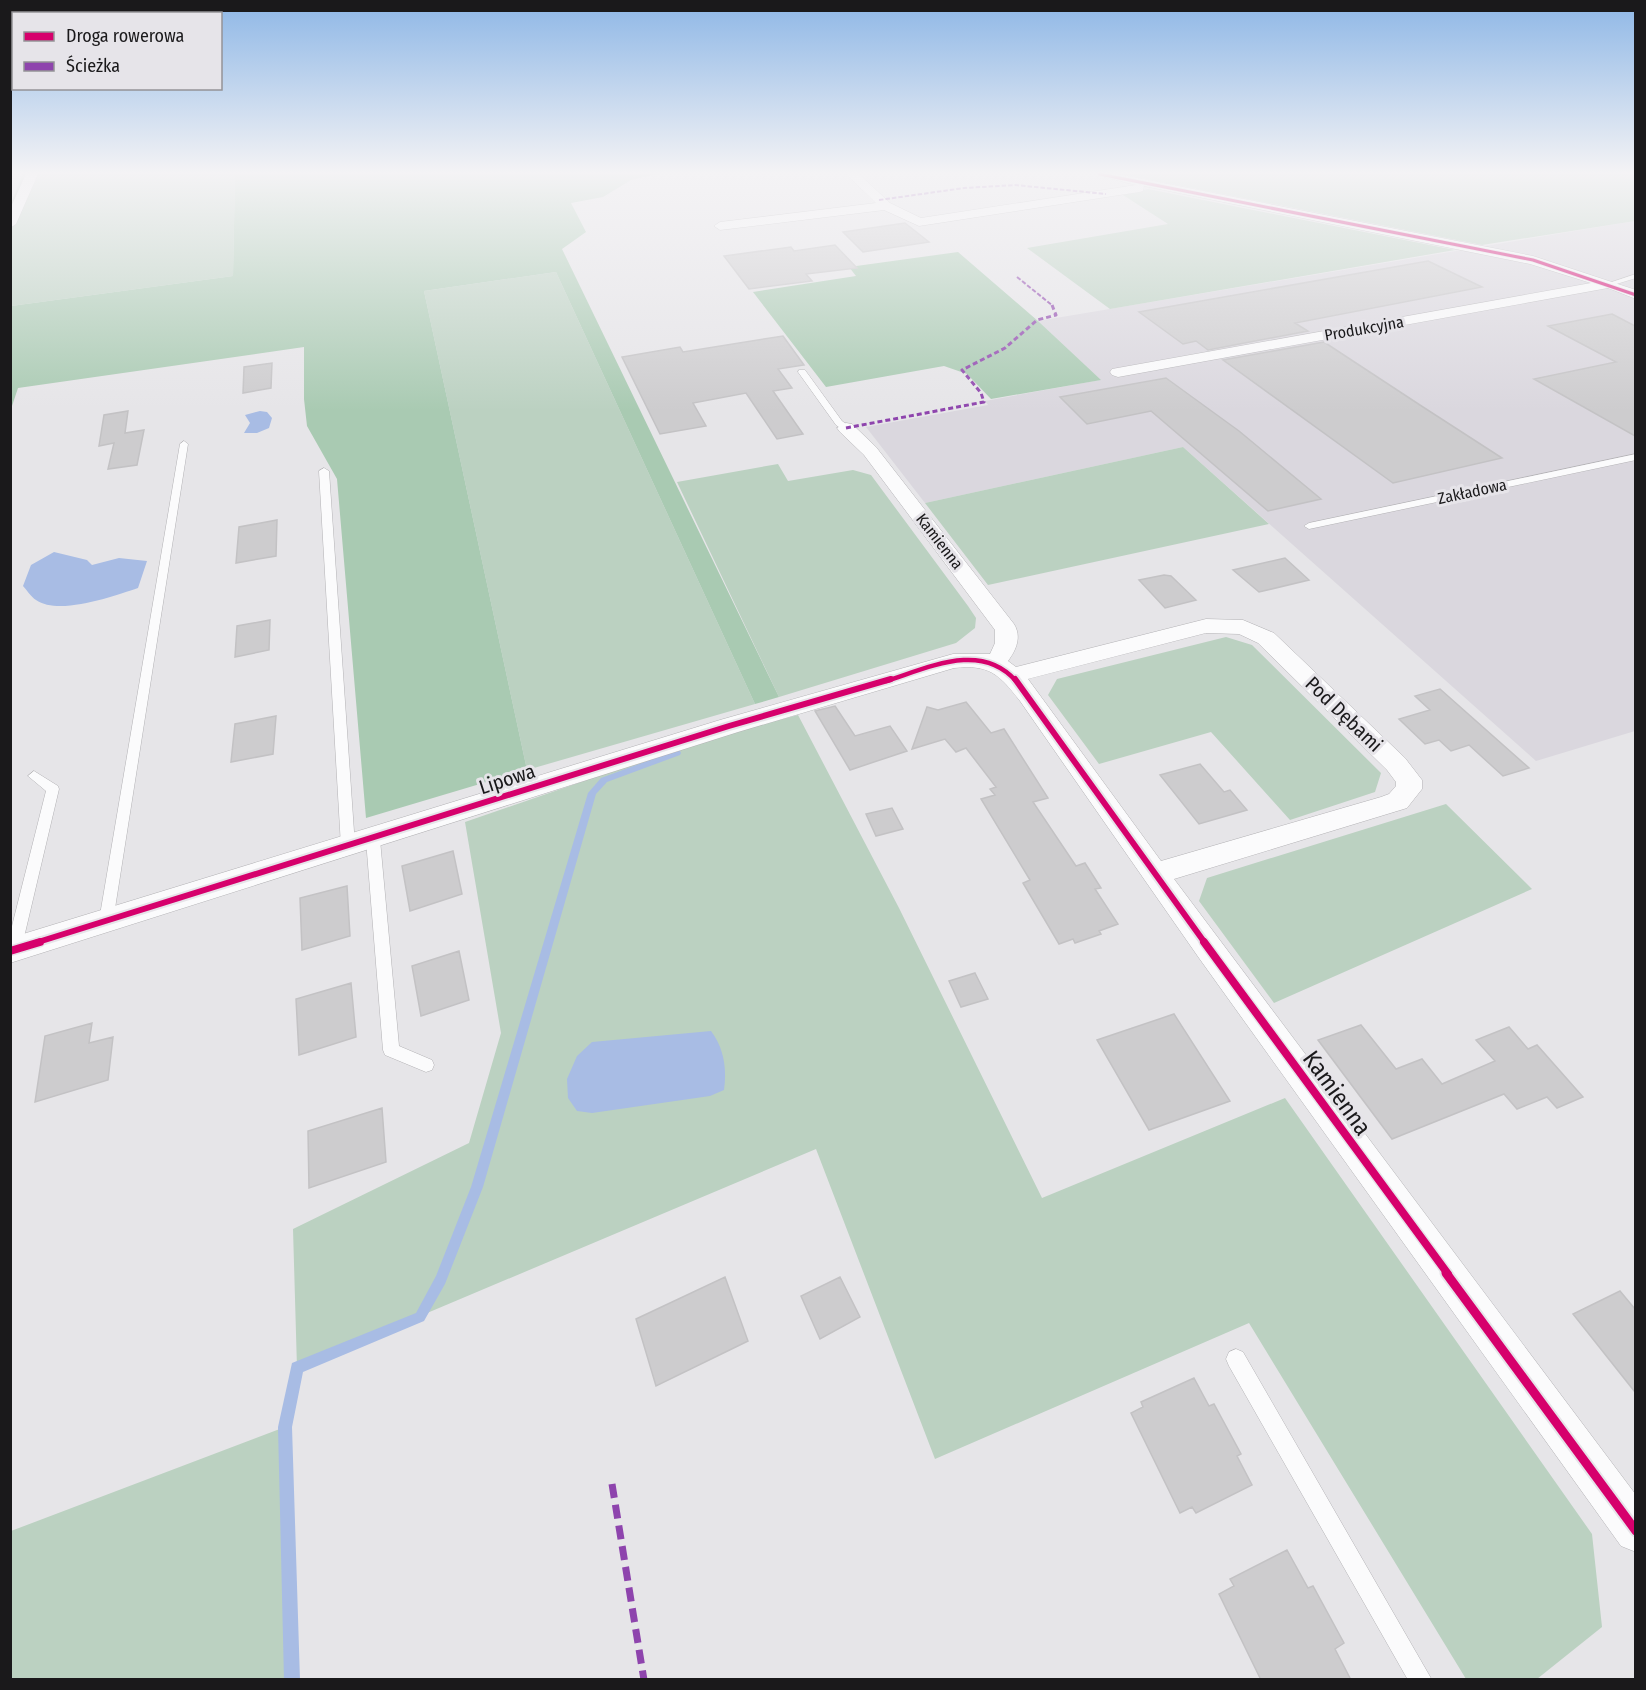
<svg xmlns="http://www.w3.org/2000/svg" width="1646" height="1690" viewBox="0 0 1646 1690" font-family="'Fira Sans Condensed',sans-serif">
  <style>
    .built { fill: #dad7de }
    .green { fill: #bbd1c1 }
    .forest { fill: #a9cab2 }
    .water { fill: #a8bce4 }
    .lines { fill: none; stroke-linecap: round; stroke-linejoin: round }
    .stream { fill: #a8bce4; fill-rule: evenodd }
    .building { fill: #cdccce; stroke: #c3c2c4; stroke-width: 1.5 }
    .service-casing { stroke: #b3b2b5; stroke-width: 1 }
    .minor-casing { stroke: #b3b2b5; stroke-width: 1 }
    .service { fill: #fbfbfc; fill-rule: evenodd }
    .minor { fill: #fbfbfc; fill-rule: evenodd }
    .quiet-far2 { stroke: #8e44ad; stroke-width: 2; stroke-dasharray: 4.5 2; stroke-linecap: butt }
    .quiet-far1 { stroke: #8e44ad; stroke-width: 3; stroke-dasharray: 5 3; stroke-linecap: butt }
    .quiet { stroke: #8e44ad; stroke-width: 7; stroke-dasharray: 14 7; stroke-linecap: butt }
    .cycleway-far4-casing { stroke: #e6e4e9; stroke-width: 4.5 }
    .cycleway-far3-casing { stroke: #e6e4e9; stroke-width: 8 }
    .cycleway-far2-casing { stroke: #e6e4e9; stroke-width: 10 }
    .cycleway-far1-casing { stroke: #e6e4e9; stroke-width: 11 }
    .cycleway-casing { stroke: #e6e4e9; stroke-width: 13 }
    .cycleway-far4 { stroke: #d6006c; stroke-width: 3 }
    .cycleway-far3 { stroke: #d6006c; stroke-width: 4.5 }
    .cycleway-far2 { stroke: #d6006c; stroke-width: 6 }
    .cycleway-far1 { stroke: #d6006c; stroke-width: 8 }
    .cycleway { stroke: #d6006c; stroke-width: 9 }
    .labels { text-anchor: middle; stroke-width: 6; stroke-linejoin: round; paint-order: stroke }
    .far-street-label { font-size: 16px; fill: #1a191b; stroke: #e6e4e9 }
    .street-label { font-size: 20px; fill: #1a191b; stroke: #e6e4e9 }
    .near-street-label { font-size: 24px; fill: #1a191b; stroke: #e6e4e9 }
  </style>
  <rect width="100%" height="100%" fill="#e6e5e8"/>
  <path class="built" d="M1635,221v510l-99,30 -353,-314 -258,56 -59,-76 122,-22 -3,-4 115,-21 -62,-59z"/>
  <path class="green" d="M23,174h212l-2,102 -222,30v-103z
    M1121,174h514v47l-153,24z
    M1148,189l307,61 -345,59 -83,-61 141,-24 -45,-29z
    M556,272l199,432 -228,66 -103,-479z
    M1183,447l86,77 -281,61 -63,-82z
    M778,464l10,17 65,-11 18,5 97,131 8,12 -1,10 -19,15 -177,54 -102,-215z
    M1226,637l26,8 129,128 -6,19 -85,28 -79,-88 -112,32 -51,-69 9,-16z
    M798,715l101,193 143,290 243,-100 307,436 10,93 -65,52h-71l-217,-356 -314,136 -119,-310 -519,219 -4,-139 176,-86 32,-110 -36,-211 232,-80z
    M1446,804l86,85 -258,114 -75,-102 8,-23z
    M285,1427l7,252h-281v-148z"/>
  <path class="forest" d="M235,174h422l-26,6 -28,17 -32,6 15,29 -24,17 217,448 -24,7 -199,-432 -132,19 103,479 -161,48 -29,-339 -30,-53 -3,-27v-52l-286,41 -7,21v-103l222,-30z
    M958,252l80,69 63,59 -110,19 -24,-25 -23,-8 -118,21 -73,-95 103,-16 -7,-9z"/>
  <path class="water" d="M260,411l7,1 5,6 -3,10 -12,5h-13l6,-10 -5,-8z
    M54,552l33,8 5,5 27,-7 28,3 -9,27c-24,8 -79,28 -102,12 -5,-3 -9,-10 -13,-14l8,-21z
    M711,1031c13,17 16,38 13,59l-14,6 -118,17 -15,-2 -9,-13 -1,-19 10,-23 15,-14z"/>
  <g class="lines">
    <path class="stream" d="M677,750l3,1 1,2 -1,2 -73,27 -11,12 -113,393 -38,97 -21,37 -121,51 -11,55 8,253h-16l-6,-253 14,-64 124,-50 20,-37 35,-89 117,-394 13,-15z"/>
  </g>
  <path class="building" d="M905,223l24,19 -66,10 -20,-20z
    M835,245l22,23 -51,6 6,7 -63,8 -25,-33 67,-9 3,4z
    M1428,261l54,26 -187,36 13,8 -100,19 -12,-9 -13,3 -44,-32z
    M1612,314l23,12v110l-101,-57 82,-17 -68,-36z
    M783,336l21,29 -26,4 14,19 -19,3 30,43 -26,5 -31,-46 -53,10 13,23 -46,8 -38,-77 58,-10 3,5z
    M1324,342l99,65 79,51 -109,25 -170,-123z
    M272,363l-1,25 -28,5 1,-26z
    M1166,378l73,53 82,68 -53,12 -117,-100 -64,13 -27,-27z
    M128,411l-3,22 19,-3 -7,35 -29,4 6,-26 -15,3 5,-31z
    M277,520l-1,36 -40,7 3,-36z
    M1285,558l24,22 -50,12 -26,-22z
    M1164,575l7,1 25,24 -31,8 -26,-28z
    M270,620l-1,30 -34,7 2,-31z
    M1440,689l89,79 -26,8 -34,-31 -18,6 -12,-11 -14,4 -26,-25 31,-9 -15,-14z
    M966,702l25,31 13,-4 44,69 -15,4 43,64 9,-3 16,25 -6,1 23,35 -19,7 2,3 -26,9 -2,-4 -14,5 -36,-61 7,-3 -49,-81 14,-4 -5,-6 6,-2 -30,-39 -10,4 -11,-13 -33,10 15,-42 11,3z
    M835,706l20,30 35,-10 17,25 -57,19 -35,-59z
    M276,716l-3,38 -42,8 4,-38z
    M1200,764l24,28 6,-2 17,20 -48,14 -39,-49z
    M892,808l11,21 -27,7 -10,-22z
    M453,851l9,43 -52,17 -8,-45z
    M347,886l3,50 -48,14 -2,-52z
    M459,951l10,49 -48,16 -9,-50z
    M975,973l13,26 -27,8 -12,-26z
    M351,983l5,54 -57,18 -3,-56z
    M1174,1014l56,87 -81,29 -52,-90z
    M92,1023l-3,20 24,-6 -5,43 -73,22 10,-66z
    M1361,1025l35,44 26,-10 20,25 53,-23 -19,-21 33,-13 19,22 9,-4 46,52 -26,11 -10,-11 -30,12 -13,-15 -112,45 -74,-99z
    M382,1108l4,54 -77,26 -1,-57z
    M725,1277l23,64 -92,45 -20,-67z
    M840,1277l20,40 -40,22 -19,-43z
    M1620,1291l15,18v83l-62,-78z
    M1194,1378l15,28 5,-2 27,50 -4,2 15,29 -56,28 -4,-6 -12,6 -49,-100 12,-6 -2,-5z
    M1287,1550l21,38 5,-2 31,57 -9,6 16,31h-90l-42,-86 15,-8 -4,-7z"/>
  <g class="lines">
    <defs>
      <path id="service" d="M1636,274v4l-26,8 -4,-2z
        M799,370h6l37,51 7,5v4h-6l-7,-5 -38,-53z
        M184,441l4,3 -75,477 -2,4 -5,2 -5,-2 -2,-4 81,-477z
        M1636,454v6l-327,69 -5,-3 5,-3z
        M324,468l5,3 26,375 -2,4h-10l-2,-4 -22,-375z
        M34,771l24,15 1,3 -38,161 -2,4 -9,1v-21l36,-143 -18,-15z
        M373,835l5,1 2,4 19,206 33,14 2,5 -2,5 -6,2 -41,-17 -2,-5 -17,-210 2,-4z
        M1236,1349l7,3 189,328h-24l-179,-314 -3,-7 3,-7z"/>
      <path id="minor" d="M26,174h12l-22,50 -6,4v-19z
        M846,174h13l31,29 31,15 215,-33 -43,-11h24l416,82 103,34v9l-28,-11 -490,89 -6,-2 -2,-3 2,-3 479,-86 -61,-19 -386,-78 -1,5 -4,1 -220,34 -35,-16 -164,20 -6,-4 6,-4 156,-19z
        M846,423l6,1 24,23 138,177c8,13 2,26 -6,37l8,6 190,-48 37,1 31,13 131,125 17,22v9l-15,19 -233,71 462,616v57l-15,-6 -422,-588 -179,-257c-21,-27 -31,-37 -66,-33l-216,64 -728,231v-25l710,-218 233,-66h37l5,-11v-13l-131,-175 -24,-23 -3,-4zM1206,633l33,1 19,9 129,127 9,12v4l-7,8 -8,3 -220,64 -133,-182z"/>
    </defs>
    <use href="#service" class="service-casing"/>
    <use href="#minor" class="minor-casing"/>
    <use href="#service" class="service"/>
    <use href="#minor" class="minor"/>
    <path class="quiet-far2" d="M879,200l85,-12 51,-3 91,9
      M1017,277l36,29"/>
    <path class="quiet-far1" d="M846,428l138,-26 -3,-9 -19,-23 43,-22 32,-28 19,-5 -4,-10"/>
    <path class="quiet" d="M612,1484l32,196"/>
    <defs>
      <path id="cycleway-far4" d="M1099,174l434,86 103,35"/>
      <path id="cycleway-far3" d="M886,681c42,-13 95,-40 130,0"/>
      <path id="cycleway-far2" d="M1015,679l190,264
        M35,943l694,-217 162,-47"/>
      <path id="cycleway-far1" d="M1204,942l244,332
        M10,951l30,-9"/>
      <path id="cycleway" d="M1446,1273l190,258"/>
    </defs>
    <use href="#cycleway-far4" class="cycleway-far4-casing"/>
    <use href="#cycleway-far3" class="cycleway-far3-casing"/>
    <use href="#cycleway-far2" class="cycleway-far2-casing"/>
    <use href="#cycleway-far1" class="cycleway-far1-casing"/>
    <use href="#cycleway" class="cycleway-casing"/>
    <use href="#cycleway-far4" class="cycleway-far4"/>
    <use href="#cycleway-far3" class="cycleway-far3"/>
    <use href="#cycleway-far2" class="cycleway-far2"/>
    <use href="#cycleway-far1" class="cycleway-far1"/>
    <use href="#cycleway" class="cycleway"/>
  </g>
  <linearGradient id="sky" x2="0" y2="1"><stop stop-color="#8eb7e6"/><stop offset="0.42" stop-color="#f4f3f5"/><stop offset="1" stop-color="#f4f3f5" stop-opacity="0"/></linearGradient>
  <rect width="1646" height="411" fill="url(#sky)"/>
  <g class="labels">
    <g class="far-street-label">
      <text transform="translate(1364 328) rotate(-10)" y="6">Produkcyjna</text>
      <text transform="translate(1472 491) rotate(-12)" y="6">Zakładowa</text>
      <text transform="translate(940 541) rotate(52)" y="6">Kamienna</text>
    </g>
    <g class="street-label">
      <text transform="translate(1344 714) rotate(44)" y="7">Pod Dębami</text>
      <text transform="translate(507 779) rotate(-18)" y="7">Lipowa</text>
    </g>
    <g class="near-street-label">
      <text transform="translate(1337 1093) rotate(54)" y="8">Kamienna</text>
    </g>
  </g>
  <rect width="1646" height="1690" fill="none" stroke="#1a191b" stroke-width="24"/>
  <rect x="12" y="12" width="210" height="78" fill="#e6e4e9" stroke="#949397" stroke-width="1.5"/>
  <rect x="24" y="32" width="30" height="9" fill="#d6006c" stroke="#949397" stroke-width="1.5"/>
  <text x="66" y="42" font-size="18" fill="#1a191b">Droga rowerowa</text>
  <rect x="24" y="62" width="30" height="9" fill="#8e44ad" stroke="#949397" stroke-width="1.5"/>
  <text x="66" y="72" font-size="18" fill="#1a191b">Ścieżka</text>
</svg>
